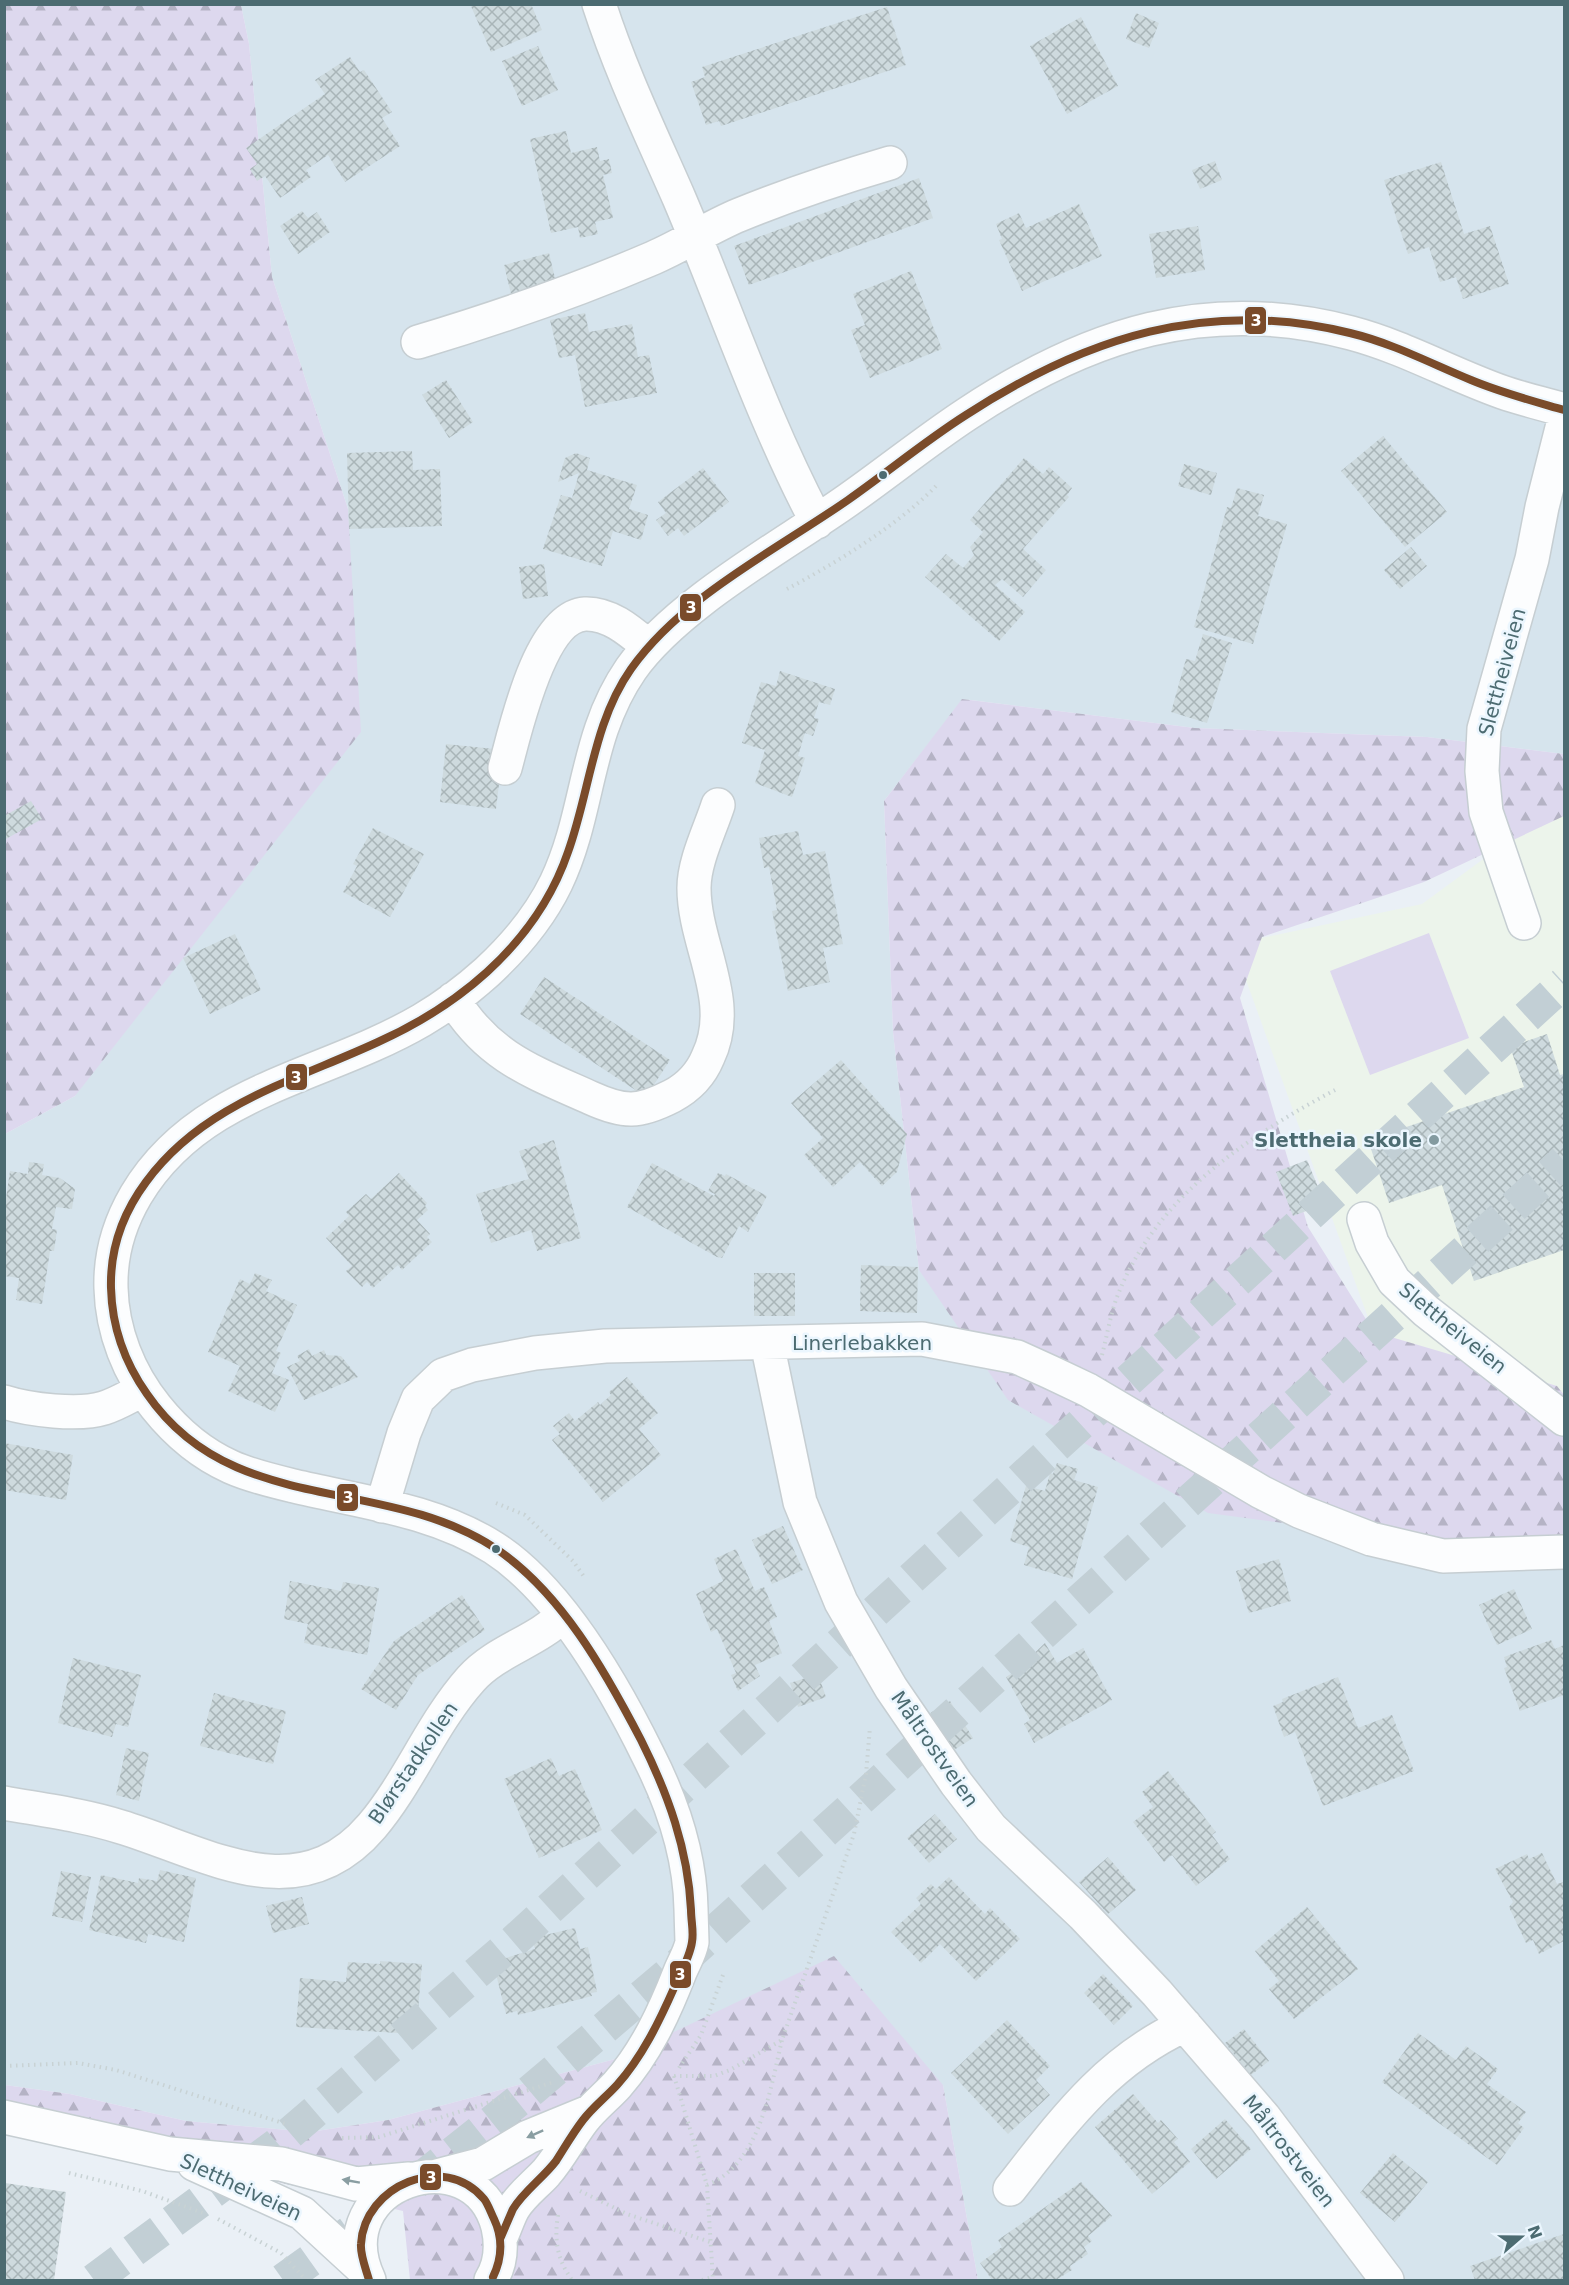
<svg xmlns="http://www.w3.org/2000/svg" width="1569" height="2285" viewBox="0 0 1569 2285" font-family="'DejaVu Sans',sans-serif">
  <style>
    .residential { fill: #d6e4ed }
    .education { fill: #ecf4eb }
    .forest { fill: url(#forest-firs) }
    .park { fill: #ddd8ee }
    .building { fill: url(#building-cross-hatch) }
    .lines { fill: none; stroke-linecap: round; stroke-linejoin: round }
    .major-tunnel { stroke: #c2cfd5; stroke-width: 33; stroke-dasharray: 33 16; stroke-linecap: butt }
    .minor-casing { stroke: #c6ced2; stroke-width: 36 }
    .path { stroke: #c8d2d4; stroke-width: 4; stroke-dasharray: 1.5 4.5; stroke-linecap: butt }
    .minor { stroke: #fcfdfe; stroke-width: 33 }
    .bus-1-casing { stroke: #ebf6fe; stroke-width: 12 }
    .bus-1 { stroke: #7a4b2a; stroke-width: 8 }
    .oneway { fill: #8a9ea2 }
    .bus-dot { fill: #4c6b71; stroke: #ebf6fe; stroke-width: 2 }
    .poi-dot { fill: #839aa0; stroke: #ebf6fe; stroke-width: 2 }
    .labels { text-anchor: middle; stroke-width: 5; stroke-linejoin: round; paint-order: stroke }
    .street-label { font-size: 20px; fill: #4c6b71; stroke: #ebf6fe }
    .poi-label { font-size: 20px; font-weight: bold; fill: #4c6b71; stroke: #ebf6fe; text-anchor: end }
    .line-badge { stroke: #ebf6fe; stroke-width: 2 }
    .badge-label { font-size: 16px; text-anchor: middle; font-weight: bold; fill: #fff }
  </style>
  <defs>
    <pattern id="forest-firs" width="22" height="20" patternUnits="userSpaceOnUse" patternTransform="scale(1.5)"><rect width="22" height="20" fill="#ddd8ee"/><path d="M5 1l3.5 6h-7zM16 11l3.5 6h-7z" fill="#b5b3c5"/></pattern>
    <pattern id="building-cross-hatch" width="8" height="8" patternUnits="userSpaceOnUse" patternTransform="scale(1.5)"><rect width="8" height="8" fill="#cedade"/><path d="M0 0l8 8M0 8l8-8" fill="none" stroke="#a9b5b8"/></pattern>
  </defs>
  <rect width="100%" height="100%" fill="#eaf0f6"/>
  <path class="residential" d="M241,5h1323v749l-137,-17 -232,-9 -232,-29 -79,102 9,231 26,238 645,277v733h-586l-35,-195 -324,-27 -231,62 -78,12 -124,-11 -116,-27 -65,-9v-951l70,-38 273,-587 -76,-232 -23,-233z"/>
  <path class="education" d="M1564,800v667l-189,-130 -142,-393 189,-40z"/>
  <path class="forest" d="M5,5h236l8,39 23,233 76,232 13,223 -286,364 -70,38z
    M962,699l233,29 232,9 137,17v62l-140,66 -162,55 -22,61 68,229 66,105 183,54 7,9v152l-116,-2 -240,-32 -200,-113 -89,-130 -26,-238 -9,-231z
    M834,1956l109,129 35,195h-568l-7,-69 -398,-92v-34l65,9 116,27 124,11 78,-12 231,-62z"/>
  <path class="park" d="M1429,933l40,105 -99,37 -40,-104z"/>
  <path class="building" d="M470,4h61l11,26 -51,22z
    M887,7l19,58 -185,61 -2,-5 -13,4 -15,-43 14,-5 -3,-10z
    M1136,13l23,10 -10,25 -23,-9z
    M1081,17l37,69 -51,28 -37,-68z
    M538,46l20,44 -36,16 -20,-45z
    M350,57l10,15 4,-2 28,42 -10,6 18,28 -55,36 -17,-27 -22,15 5,7 -31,21 -15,-22 -8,5 -7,-12 7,-5 -11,-16 79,-54 -10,-14z
    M566,131l5,22 26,-6 3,14 9,-2 3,14 -9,2 10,43 -18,4 3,12 -18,4 -2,-11 -27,6 -21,-94z
    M1215,161l7,19 -22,9 -8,-19z
    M1441,162l23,72 26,-8 19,58 -46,15 -7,-22 -16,5 -11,-35 -21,7 -24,-74z
    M919,178l14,40 -184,67 -15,-39z
    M1079,204l23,52 -80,35 -23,-51 3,-1 -6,-15 23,-11 7,15z
    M302,211l6,7 9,-6 13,20 -32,22 -18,-28z
    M1198,226l7,44 -49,8 -7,-44z
    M549,253l7,29 -45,12 -7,-29z
    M911,271l31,78 -72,29 -19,-48 14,-5 -12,-31z
    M585,313l4,19 43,-8 6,33 11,-2 8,38 -72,14 -10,-52 -16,3 -9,-38z
    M446,380l27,42 -24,16 -27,-43z
    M1383,436l64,76 -42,35 -64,-76z
    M412,451l1,19 27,-1 2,57 -93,3 -2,-76z
    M576,453l14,5 -3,12 50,15 -8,24 19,6 -7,25 -28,-9 -11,35 -59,-17 18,-54 11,3 7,-25 -21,9 7,-24z
    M1024,458l19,16 6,-7 23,21 -5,7 2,2 -46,52 23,21 -23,27 -21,-18 -7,6 30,27 -26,29 -74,-64 21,-23 17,14 11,-13 -4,-8 13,-15 -13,-12z
    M1184,464l33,9 -6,22 -33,-9z
    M703,468l26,34 -45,34 -6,-8 -10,8 -12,-16 10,-7 -8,-11z
    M1237,488l27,7 -6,21 29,8 -34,120 -59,-17 33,-120 4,1z
    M1411,547l16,19 -27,23 -16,-19z
    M544,564l4,32 -25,3 -4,-32z
    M1203,634l29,9 -25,80 -36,-11 15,-53 9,2z
    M780,671l55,18 -5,16 -11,-3 -5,16 5,1 -6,17 -8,-3 -7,23 7,2 -13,39 -37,-14 10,-33 -23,-7 19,-61 15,4z
    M446,744l48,5 6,27 -4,33 -56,-7z
    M31,801l11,18 -38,21v-24z
    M373,828l51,26 -34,63 -47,-25 14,-26 -4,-2z
    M798,831l5,24 22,-4 18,93 -20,4 7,34 -42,9 -16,-80 5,-1 -8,-43 -5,1 -5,-30z
    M235,934l26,56 -51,24 -27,-56z
    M544,977l126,83 -24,37 -126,-83z
    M1547,1034l13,41 4,-1v176l-90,31 -32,-96 -53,18 -21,-63 156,-53 -14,-40z
    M841,1060l66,74 -10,38 -15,14 -22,-24 -27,25 -29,-32 19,-17 -32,-35z
    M554,1140l27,98 -44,13 -6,-21 -40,13 -15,-49 53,-15 -10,-28z
    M1307,1160l18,44 -32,12 -17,-44z
    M29,1162l15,2 -2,11 18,3 15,11 -3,20 -16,-2 -4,22 5,1 -3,21h-4l-8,53 -26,-4 3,-22 -15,-2v-64l6,-41 18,3z
    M652,1163l62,33 1,-2 -7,-3 10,-18 7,3 1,-2 41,22 -19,36 -9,-6 -17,32 -5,-1 -90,-50z
    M399,1173l28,30 -2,3 3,4 -11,10 13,14 -3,3 5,5 -30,28 -4,-5 -25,23 -6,-6 -5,5 -16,-16 6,-5 -26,-28 23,-22 -3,-4 20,-18 5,5z
    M861,1265l57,2 -1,46 -57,-2z
    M255,1273l17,7 -6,11 31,14 -21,46 5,2 -9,20 17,7 -14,32 -47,-21 12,-25 -32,-14 32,-73 10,5z
    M754,1273h41v43h-41z
    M309,1349l3,7 12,-6 2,5 15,1 17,21 -54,23 -17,-33 13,-6 -3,-5z
    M627,1377l31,36 -19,16 22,26 -58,47 -51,-62 8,-6 -7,-8 16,-13 6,8 23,-19 2,3 11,-10 -2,-3z
    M4,1443l69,12 -7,45 -62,-10z
    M1057,1463l21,6 -4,11 24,7 -26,92 -48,-14 5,-18 -19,-6 16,-55 19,5 5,-18 3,1z
    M783,1526l20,44 -31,14 -20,-44z
    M736,1549l19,42 9,-4 13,30 -8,4 13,32 -27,12 5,11 -22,15 -7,-16 5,-2 -19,-44 -6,3 -15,-38 27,-13 -9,-22z
    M1279,1559l12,42 -42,12 -13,-42z
    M290,1581l51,10 2,-9 36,6 -12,67 -63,-12 4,-19 -24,-5z
    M1514,1589l18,40 -35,16 -18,-40z
    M462,1595l23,35 -67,45 -22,35 -35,-21 33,-48z
    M1551,1640l4,9 9,-4v50l-44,16 -16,-43 3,-1 -3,-10z
    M1045,1643l12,20 26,-15 29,52 -78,43 -10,-19 6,-4 -24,-43 11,-7z
    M73,1658l68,17 -13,52 -12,-3 -4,13 -54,-14z
    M818,1674l8,23 -28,10 -8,-24z
    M1338,1677l20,51 34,-13 22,56 -91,35 -28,-74 -11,5 -11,-31 10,-4 -1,-3z
    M214,1693l72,18 -13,53 -73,-18z
    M950,1701l23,37 -19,12 -24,-37z
    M126,1748l23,5 -10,48 -23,-6z
    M551,1758l8,18 16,-7 27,61 -63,28 -35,-79z
    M1168,1771l48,61 -4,3 18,24 -34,27 -24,-31 -8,7 -31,-40 20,-15 -11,-15z
    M935,1814l22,25 -28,24 -22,-25z
    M1542,1853l15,31 7,-2v59l-25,13 -6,-14 -7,3 -17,-36 4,-5 -18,-33 32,-15 2,5z
    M1108,1857l28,33 -28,24 -29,-32z
    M160,1870l36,8 -12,64 -36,-8 -2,9 -57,-13 12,-55 37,8 1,-5 18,3z
    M61,1871l30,6 -9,45 -30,-6z
    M949,1877l36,37 5,-6 30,31 -44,42 -36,-37 -19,19 -30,-31 30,-28 -5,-6 15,-14 5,5z
    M302,1897l7,27 -36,9 -7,-27z
    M1307,1907l51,62 -64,50 -25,-30 10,-8 -24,-30z
    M575,1928l5,21 8,-2 9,45 -6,1 1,3 -74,19 -1,-4 -11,3 -13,-52 42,-13 -3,-11z
    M380,1961l42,3 -6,70 -120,-7 4,-49 46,4 2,-20 32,2z
    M1103,1974l30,32 -19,19 -30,-32z
    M1007,2020l43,46 -14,14 14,15 -42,39 -57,-61z
    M1244,2029l25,32 -18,14 -26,-32z
    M1418,2033l38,27 10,-14 32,23 -11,15 39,28 -8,11 6,5 -27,37 -115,-83z
    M1133,2094l25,29 3,-3 17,19 -4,3 16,20 -38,32 -57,-67z
    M1225,2119l26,30 -35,30 -25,-30z
    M1393,2153l35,29 -33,40 -35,-29z
    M1081,2182l31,34 -24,20 4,5 -8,6 4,7 -18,12 2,4 -16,10h-64l-12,-17 22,-16 -4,-7z
    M5,2183l61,9 -12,88h-50z
    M1564,2234v46h-89l-5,-14z"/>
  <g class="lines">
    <path class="major-tunnel" d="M415,2183l113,-90 141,-120 895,-812
      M94,2280l182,-135 238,-204 1050,-958
      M283,2280l74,-53"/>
    <defs>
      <path id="minor" d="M599,4c22,68 52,130 80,194 46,108 83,220 138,324
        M418,342c80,-24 158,-51 235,-84 30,-13 57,-31 86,-43 49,-20 100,-37 151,-52
        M505,768c10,-36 34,-151 80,-154 25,-1 46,18 64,33
        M1524,923l-38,-111 -4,-41 2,-42 48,-170 10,-52 22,-87
        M453,999c35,58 80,73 138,99 33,15 48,15 81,-2 17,-9 29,-22 36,-39 27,-56 -14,-112 -14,-169 0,-27 16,-58 24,-83
        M1364,1219l8,24 22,38 32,30 138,108
        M767,1343l33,159 41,100 50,86 65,95 35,45 92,87 74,78 107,124 123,163
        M4,1402c25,8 75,14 100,6 13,-4 26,-12 38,-18
        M382,1506l22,-73 14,-34 25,-24 29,-10 63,-12 70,-7 317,-7 95,18 33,15 38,18 173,102 38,19 72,28 72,17 121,-4
        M4,1803c39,7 79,12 117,24 86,26 177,86 251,-1 38,-45 59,-102 99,-147 26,-29 66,-37 92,-64
        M4,2117l166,37 111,10 75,20 53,-5
        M194,2164l108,49 62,57
        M437,2176l46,-12 45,-27 61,-25
        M1010,2189c52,-66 96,-128 175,-164
        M500,2239c5,-10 8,-21 13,-30 8,-14 22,-24 33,-36 14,-16 24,-36 37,-53 10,-13 23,-23 34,-35 29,-33 47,-72 63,-113 4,-10 10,-19 12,-30 0,-2 -1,-30 -1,-33 -1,-55 -18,-105 -43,-154 -34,-69 -89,-165 -154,-207 -60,-38 -132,-46 -200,-62 -21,-5 -43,-10 -63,-19 -29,-13 -55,-35 -75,-60 -27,-33 -44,-76 -45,-119 -1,-34 8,-64 25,-93 63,-106 187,-117 286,-175 22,-13 45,-30 65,-48 27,-25 53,-56 69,-89 34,-71 28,-146 75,-214 46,-65 152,-123 217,-169 40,-28 78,-59 119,-86 121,-80 240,-119 384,-81 53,14 100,41 151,59 20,7 42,12 62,18
        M369,2280c-46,-98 105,-147 129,-53 4,18 3,37 -7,53"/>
    </defs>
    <use href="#minor" class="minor-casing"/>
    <path class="path" d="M787,589c49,-26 113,-65 151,-105
      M1102,1355c5,-19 8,-39 15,-58 38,-99 128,-159 218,-207
      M496,1503l29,12 48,46 12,17
      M4,2066l74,-3 38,7 170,54
      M679,2068l22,-33 22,-60
      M674,2076h40l16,-6 52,-30 72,-206 12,-60 4,-47
      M674,2076l33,109 6,95
      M342,2138l37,-1 175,-55
      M69,2173l73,18 61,22
      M707,2185c53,-21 63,-95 75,-145
      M580,2191l47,23 83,28
      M558,2215c-4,25 -1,44 14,65
      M218,2219l63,34 25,27
      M702,2280l11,-3"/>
    <use href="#minor" class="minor"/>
    <defs>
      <path id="bus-1" d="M500,2239c1,-2 12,-28 13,-30 11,-18 30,-31 43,-48 9,-14 17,-28 27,-41 10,-13 23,-23 34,-35 25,-28 42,-63 57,-97 6,-14 16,-31 18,-46 2,-10 -1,-21 -1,-32 -3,-61 -23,-116 -50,-170 -36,-69 -80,-148 -146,-192 -113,-74 -263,-30 -348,-154 -22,-31 -35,-68 -36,-106 -1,-39 12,-75 35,-106 57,-78 148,-101 232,-140 40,-18 77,-41 109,-70 36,-33 65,-73 81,-120 22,-61 25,-129 63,-183 51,-72 145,-119 217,-169 40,-28 77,-59 118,-85 120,-78 242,-117 384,-82 42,10 82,31 121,47 31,13 62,21 93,30
        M369,2280c-3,-11 -9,-25 -8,-36 3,-58 83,-93 123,-45 4,5 7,14 10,20 9,19 8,39 -1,58"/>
    </defs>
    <use href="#bus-1" class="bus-1-casing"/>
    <use href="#bus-1" class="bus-1"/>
  </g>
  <defs><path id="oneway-solid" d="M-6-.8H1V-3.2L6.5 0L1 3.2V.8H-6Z" transform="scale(1.5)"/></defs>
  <g class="oneway">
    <use href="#oneway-solid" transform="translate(535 2134) rotate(156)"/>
    <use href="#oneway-solid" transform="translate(351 2181) rotate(-170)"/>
  </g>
  <g class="bus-dot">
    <circle cx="883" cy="475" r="5"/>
    <circle cx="496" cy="1549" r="5"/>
  </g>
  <circle class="poi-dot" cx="1434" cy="1140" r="6"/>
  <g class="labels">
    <g class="street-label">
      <text transform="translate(1502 672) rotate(-75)" y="7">Slettheiveien</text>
      <text transform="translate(1453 1328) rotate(39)" y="7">Slettheiveien</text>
      <text x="862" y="1350">Linerlebakken</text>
      <text transform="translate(935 1749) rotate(55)" y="7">Måltrostveien</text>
      <text transform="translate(413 1763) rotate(-56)" y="7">Blørstadkollen</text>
      <text transform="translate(1289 2151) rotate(52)" y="7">Måltrostveien</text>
      <text transform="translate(241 2187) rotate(25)" y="7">Slettheiveien</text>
    </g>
    <g class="poi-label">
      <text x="1422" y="1147">Slettheia skole</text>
    </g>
  </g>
  <g class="line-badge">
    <rect x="1244" y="306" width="23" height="29" rx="6" fill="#7a4b2a"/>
    <rect x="679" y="593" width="23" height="29" rx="6" fill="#7a4b2a"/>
    <rect x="285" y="1063" width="23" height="28" rx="6" fill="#7a4b2a"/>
    <rect x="336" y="1483" width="23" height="29" rx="6" fill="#7a4b2a"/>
    <rect x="669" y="1960" width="23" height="29" rx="6" fill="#7a4b2a"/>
    <rect x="419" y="2163" width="23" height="28" rx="6" fill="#7a4b2a"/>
  </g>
  <g class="badge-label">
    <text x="1256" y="326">3</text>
    <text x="691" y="613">3</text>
    <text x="296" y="1083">3</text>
    <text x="348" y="1503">3</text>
    <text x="680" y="1980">3</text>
    <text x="431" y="2183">3</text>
  </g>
  <rect width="1569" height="2285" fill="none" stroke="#4c6b71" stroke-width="12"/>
  <g transform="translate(1521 2237) rotate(70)" stroke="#ebf6fe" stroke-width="4.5" paint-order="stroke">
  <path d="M0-4.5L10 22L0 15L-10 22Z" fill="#4c6b71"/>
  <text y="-9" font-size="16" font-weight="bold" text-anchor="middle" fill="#4c6b71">N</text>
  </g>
</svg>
